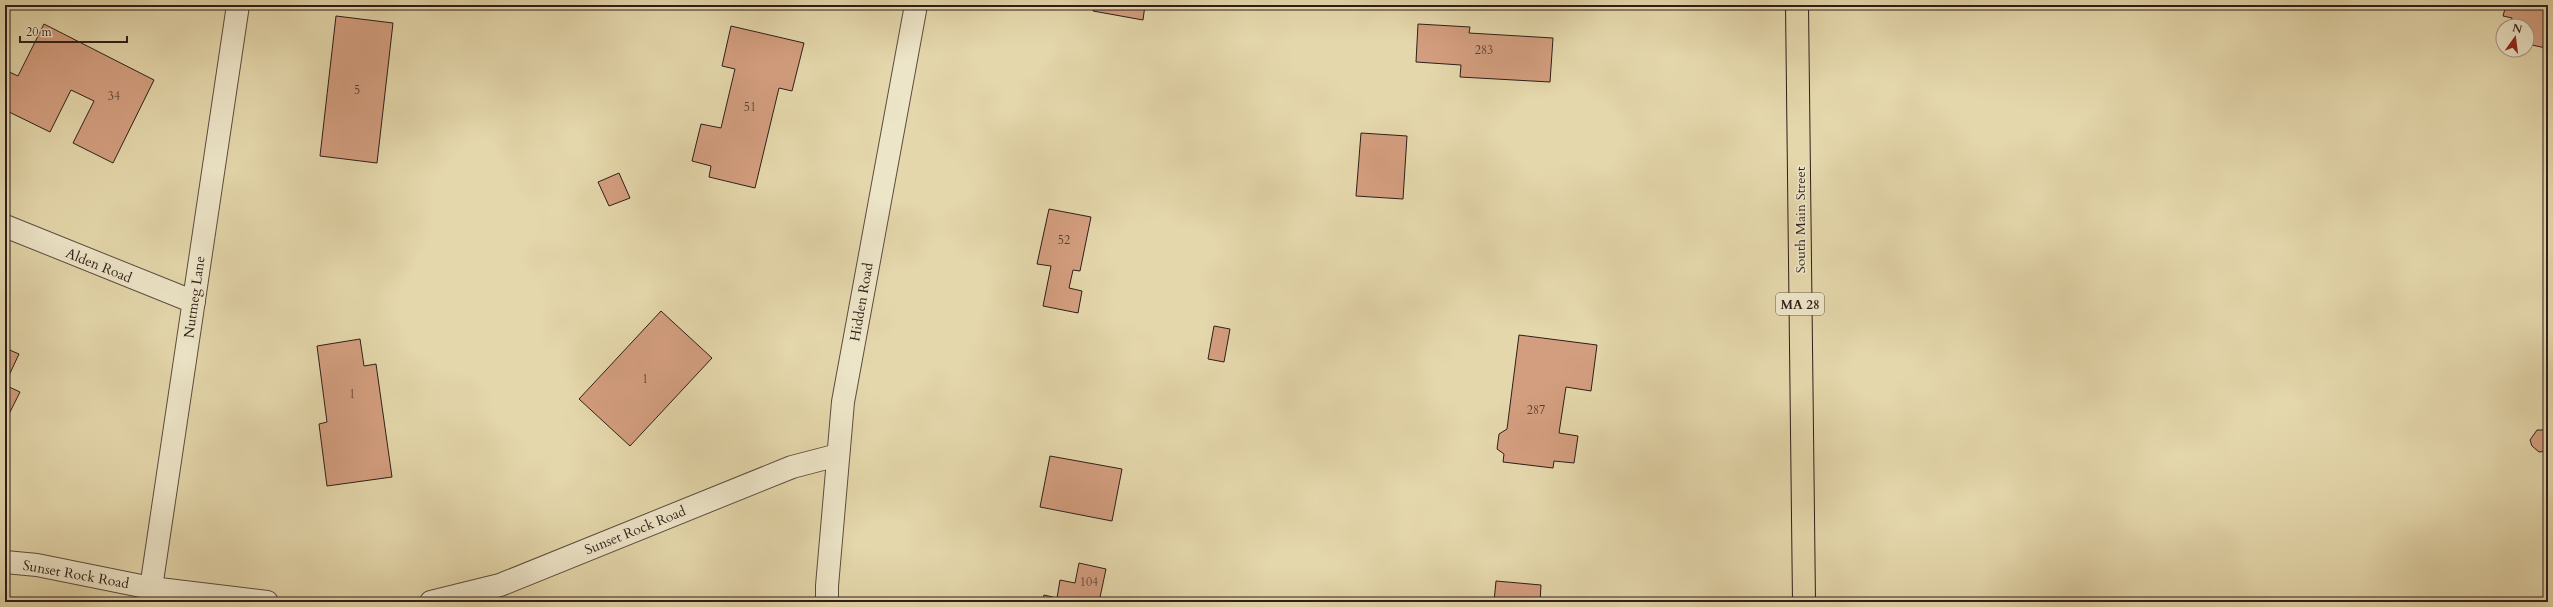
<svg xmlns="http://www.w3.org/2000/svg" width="2553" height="607" viewBox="0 0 2553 607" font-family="Cardo,serif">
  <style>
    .building { fill: #d39e7f; stroke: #2e1e19 }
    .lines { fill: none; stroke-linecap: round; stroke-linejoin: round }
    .minor-casing { stroke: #5c4c3e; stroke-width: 24 }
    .major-casing { stroke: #2e1e19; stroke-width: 24 }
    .minor { stroke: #ede5c8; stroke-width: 22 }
    .major { stroke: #e4d7ab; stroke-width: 22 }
    .labels { text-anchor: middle; stroke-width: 3.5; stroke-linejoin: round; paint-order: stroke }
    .number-label { font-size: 12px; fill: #573e32 }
    .shield { fill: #ede5c8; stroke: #675a4e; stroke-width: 1 }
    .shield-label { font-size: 13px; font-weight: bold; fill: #2e1e19 }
    .street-label { font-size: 14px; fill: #2e1e19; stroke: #ede5c8 }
  </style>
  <rect width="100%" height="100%" fill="#e4d7ab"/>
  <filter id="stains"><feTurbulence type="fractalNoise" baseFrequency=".005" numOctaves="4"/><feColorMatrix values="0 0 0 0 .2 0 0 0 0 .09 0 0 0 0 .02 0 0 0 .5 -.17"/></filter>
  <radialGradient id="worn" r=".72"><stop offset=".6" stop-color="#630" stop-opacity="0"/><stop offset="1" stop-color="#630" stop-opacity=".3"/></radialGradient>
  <path class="building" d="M1094,5h51l-2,15 -50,-9z
    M2506,5h42l-2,43 -19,-4v-18h-17l2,-8 -9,-2z
    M336,16l57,7 -16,140 -57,-7z
    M44,24l110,56 -41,83 -40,-20 21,-42 -23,-11 -21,42 -45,-22v-40l13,6z
    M1418,24l52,3 -1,6 84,5 -3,44 -90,-5 1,-12 -45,-3z
    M731,26l73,17 -12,48 -13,-3 -24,100 -46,-11 2,-11 -19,-5 9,-37 20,4 14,-59 -13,-3z
    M1361,133l46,3 -4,63 -47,-3z
    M619,173l11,25 -21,8 -11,-24z
    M1049,209l42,8 -11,54 -7,-1 -4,18 13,3 -4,22 -35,-7 8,-40 -14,-2z
    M661,311l51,47 -82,88 -51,-47z
    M1214,326l16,3 -6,33 -16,-3z
    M1519,335l78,10 -6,46 -25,-4 -7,46 19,3 -4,27 -20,-2 -1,7 -50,-6 1,-8 -7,-5 2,-15 8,-5z
    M360,339l4,27 12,-2 16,113 -65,9 -8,-62 8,-2 -10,-76z
    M5,348l14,6 -14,30z
    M2547,373h1v78l-9,1 -7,-6 -2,-6 7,-10h11z
    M5,385l15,7 -15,30z
    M1050,456l72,13 -10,52 -72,-14z
    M1079,563l27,6 -7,33h-57l2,-7 13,3 3,-18 15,3z
    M1496,581l45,4 -1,17h-46z"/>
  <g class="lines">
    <defs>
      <path id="minor" d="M5,226l189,76
        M5,562l32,3 114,23 116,14
        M151,588l87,-583
        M431,602l69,-17 292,-118 46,-12
        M827,602v-16l16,-184 73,-397"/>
      <path id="major" d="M1797,5l7,597"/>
    </defs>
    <use href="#minor" class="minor-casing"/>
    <use href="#major" class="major-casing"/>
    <use href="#minor" class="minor"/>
    <use href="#major" class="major"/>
  </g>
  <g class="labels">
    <g class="number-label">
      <text x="1484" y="54">283</text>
      <text x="357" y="94">5</text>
      <text x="114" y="100">34</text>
      <text x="750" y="111">51</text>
      <text x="1064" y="244">52</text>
      <text x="645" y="383">1</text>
      <text x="352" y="398">1</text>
      <text x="1536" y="414">287</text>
      <text x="1089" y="586">104</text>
    </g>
    <rect class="shield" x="1776" y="293" width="48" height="22" rx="3"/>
    <g class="shield-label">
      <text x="1800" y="309">MA 28</text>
    </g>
    <g class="street-label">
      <text transform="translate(1800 220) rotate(-90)" y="5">South Main Street</text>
      <text transform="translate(99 265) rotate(22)" y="5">Alden Road</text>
      <text transform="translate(194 297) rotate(-82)" y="5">Nutmeg Lane</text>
      <text transform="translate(861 302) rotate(-80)" y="5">Hidden Road</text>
      <text transform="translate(635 530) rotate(-22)" y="5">Sunset Rock Road</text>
      <text transform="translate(76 574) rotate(10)" y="5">Sunset Rock Road</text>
    </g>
  </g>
  <rect width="2553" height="607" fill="none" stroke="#e4d7ab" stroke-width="20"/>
  <rect x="6" y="6" width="2541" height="595" fill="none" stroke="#2e1e19" stroke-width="2"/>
  <rect x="10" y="10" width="2533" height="587" fill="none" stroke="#2e1e19"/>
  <g transform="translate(2515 38) rotate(14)"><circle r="19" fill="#ede5c8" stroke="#a19582"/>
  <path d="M0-3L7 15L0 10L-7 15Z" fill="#8f2418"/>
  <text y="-6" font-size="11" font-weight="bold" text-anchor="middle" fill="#2e1e19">N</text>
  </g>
  <path d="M20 36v6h107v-6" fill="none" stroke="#2e1e19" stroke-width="2"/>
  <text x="26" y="36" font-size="12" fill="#2e1e19" stroke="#ede5c8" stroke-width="3" paint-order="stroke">20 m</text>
  <rect width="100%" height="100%" filter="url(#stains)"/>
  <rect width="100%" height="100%" fill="url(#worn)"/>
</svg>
